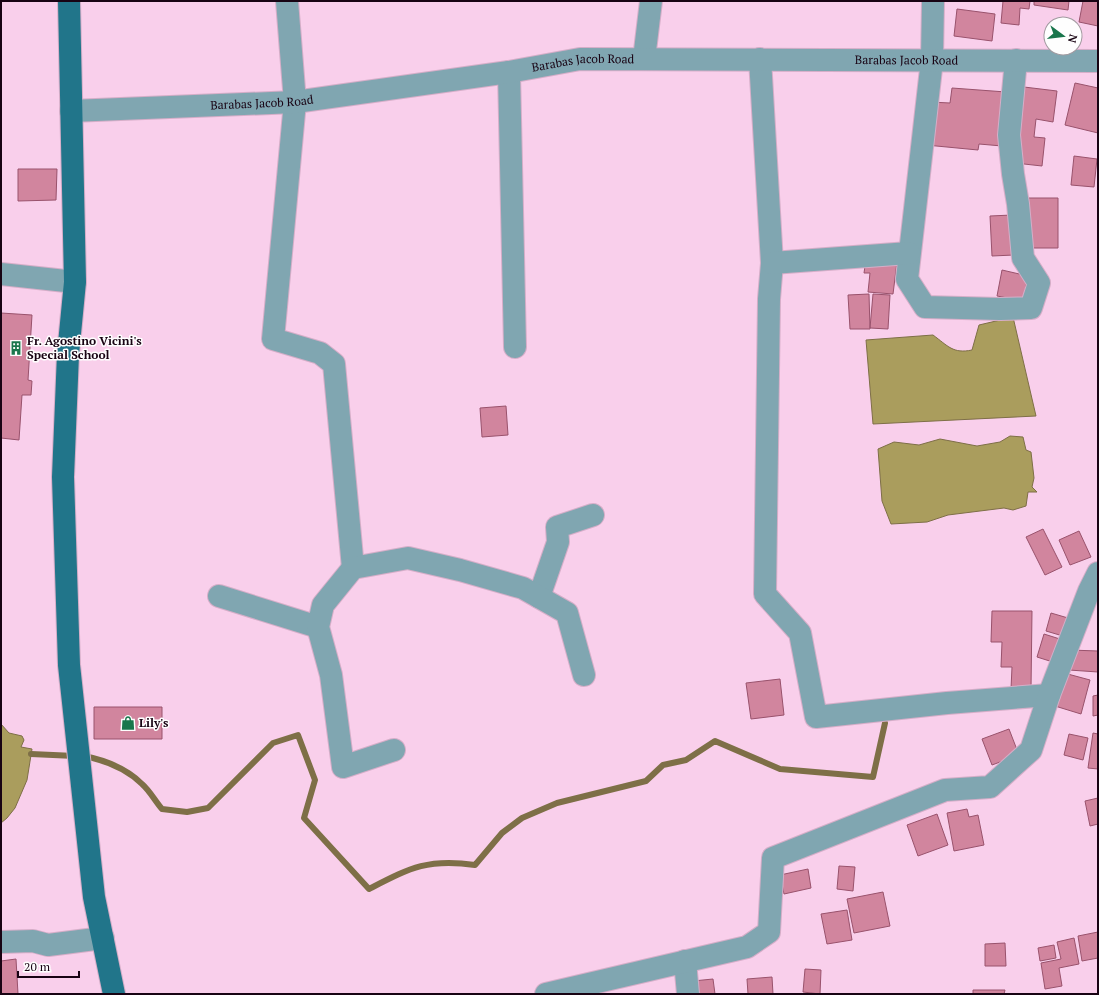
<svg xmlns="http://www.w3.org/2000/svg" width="1099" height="995" viewBox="0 0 1099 995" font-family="'PT Serif',serif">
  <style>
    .water { fill: #aa9d5d; stroke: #7e6f47 }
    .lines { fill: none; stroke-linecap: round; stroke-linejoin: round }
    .stream { stroke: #7e6f47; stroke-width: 6 }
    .building { fill: #d1859e; stroke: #99526c }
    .minor-casing { stroke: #d5aec8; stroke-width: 24 }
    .major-casing { stroke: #d5aec8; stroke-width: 24 }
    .minor { stroke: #80a6b1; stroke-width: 22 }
    .major { stroke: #21758a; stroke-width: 22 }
    .labels { text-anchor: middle; stroke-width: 3; stroke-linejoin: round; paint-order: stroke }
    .street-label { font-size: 12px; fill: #180313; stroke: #fefefe }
    .poi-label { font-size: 12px; font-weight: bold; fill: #180313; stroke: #fefefe; text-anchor: start }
  </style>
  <rect width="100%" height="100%" fill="#f9cfeb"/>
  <path class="water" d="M1013,317l23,99 -163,8 -7,-84 67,-5c15,11 20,19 39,15l7,-25z
    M1010,436l13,1 3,13 5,2 3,26 -2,9 5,5h-9l-2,14 -13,4 -9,-2 -56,7 -21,7 -36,2 -9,-23 -4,-52 16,-7 25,3 21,-6 37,7 23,-4z
    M1,724l8,9 13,3 2,4 -3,7 11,2 -5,31 -12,28 -8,10 -6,5z"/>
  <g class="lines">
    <path class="stream" d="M31,754l44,2
      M84,756c20,4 43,13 58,28 8,7 13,17 20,25l25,3 21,-4 65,-65 25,-8 17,45 -11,38 65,71c41,-21 59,-31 106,-24l27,-32 20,-15 35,-15 89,-22 17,-16 23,-5 29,-19 65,28 93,8 12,-54"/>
  </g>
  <path class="building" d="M1003,1h27l-1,8 -9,-1 -1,17 -18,-2z
    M1034,1h35l-1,9 -34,-5z
    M1083,1h15v25l-19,-4z
    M957,9l38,5 -3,27 -38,-5z
    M1075,83l23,5v45l-33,-8z
    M1024,87l33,4 -4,31 -17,-3 -2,18 11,1 -3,28 -27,-3z
    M952,88l54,4 -4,54 -23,-2 -1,6 -52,-5 4,-43 20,1z
    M1074,156l23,3 -3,28 -23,-2z
    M18,169h39l-1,31 -38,1z
    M1026,198h32v50h-32z
    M1012,215l2,40 -22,1 -2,-40z
    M866,259l31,3 -4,32 -25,-2 2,-19h-6z
    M1002,270l26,6 -5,25 -26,-5z
    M869,294l1,35h-20l-2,-34z
    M873,294l17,1 -2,34 -18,-1z
    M1,313l31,2 -4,65 4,1 -1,14h-9l-3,45 -18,-2z
    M506,406l2,29 -26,2 -2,-29z
    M1043,529l19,38 -17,8 -19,-38z
    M1079,531l12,26 -21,8 -11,-25z
    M992,611h40l-1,78h-20l1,-22h-11l1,-25h-11z
    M1051,613l17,5 -5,18 -17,-5z
    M1044,634l19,6 -7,23 -19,-6z
    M1070,650l28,1v21l-29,-2z
    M1064,673l26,7 -9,34 -26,-8z
    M780,679l4,36 -33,4 -5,-36z
    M1098,695v20l-5,1v-20z
    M94,707h68v32h-68z
    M1009,729l10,26 -27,10 -10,-26z
    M1093,733l5,1v35l-10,-1z
    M1069,734l19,4 -5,22 -19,-5z
    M1098,798v26l-8,2 -5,-25z
    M967,809l2,8 9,-2 6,30 -30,6 -7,-38z
    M937,814l11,31 -30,11 -11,-31z
    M839,866l16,1 -2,24 -16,-2z
    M808,869l3,19 -27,6 -4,-19z
    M883,892l7,34 -36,7 -7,-34z
    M847,910l5,30 -25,4 -6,-30z
    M1098,932v26l-16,3 -4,-25z
    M1074,938l5,26 -20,4 3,18 -17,3 -4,-26 20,-4 -4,-17z
    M1005,943l1,23h-21v-22z
    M1054,945l2,13 -16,3 -2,-13z
    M16,959l2,35h-17v-33z
    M805,969l16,1 -1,24 -17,-2z
    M772,977l1,17h-25l-1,-15z
    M713,979l2,15h-21l-1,-13z
    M973,990h32l-1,4h-31z"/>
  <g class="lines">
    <defs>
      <g id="minor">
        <path d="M287,1l8,101 -22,237 47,14 14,11 19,204"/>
        <path d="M933,1l-1,59 -25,219 18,28 75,2 31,-1 8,-25 -16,-25 -5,-54 -5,-30 -4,-39 7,-75"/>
        <path d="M644,59l7,-58"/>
        <path d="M760,59l12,204 -3,36 -4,295 35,39 16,84 131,-14 102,-8"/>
        <path d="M509,72l6,275"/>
        <path id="s1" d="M71,111l224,-9 214,-30 71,-13 518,2"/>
        <path d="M772,263l137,-10"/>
        <path d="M1,274l74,8"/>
        <path d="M219,596l99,31"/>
        <path d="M539,597l19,-55 -1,-15 36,-12"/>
        <path d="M394,750l-51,17 -12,-92 -13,-48 5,-22 30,-37 55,-10 52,12 63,18 44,25 17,62"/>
        <path d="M1,942l32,-1 15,4 55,-7"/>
        <path d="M685,961l3,33"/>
        <path d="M546,994l201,-47 22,-15 4,-74 172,-68 45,-3 41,-37 18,-55 40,-104 9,-18"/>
      </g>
      <path id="major" d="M69,1l6,281 -7,72 -5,123 6,188 25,232 20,97"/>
    </defs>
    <use href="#minor" class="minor-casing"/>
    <use href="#major" class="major-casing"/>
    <use href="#minor" class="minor"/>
    <use href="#major" class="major"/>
  </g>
  <defs>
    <symbol id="building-bare" viewBox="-9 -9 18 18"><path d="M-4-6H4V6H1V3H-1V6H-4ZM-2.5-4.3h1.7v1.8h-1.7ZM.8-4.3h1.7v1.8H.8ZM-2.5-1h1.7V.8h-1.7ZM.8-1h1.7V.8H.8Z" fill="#19764c" stroke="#fefefe" stroke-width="2.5" paint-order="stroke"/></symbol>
    <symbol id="shop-bare" viewBox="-9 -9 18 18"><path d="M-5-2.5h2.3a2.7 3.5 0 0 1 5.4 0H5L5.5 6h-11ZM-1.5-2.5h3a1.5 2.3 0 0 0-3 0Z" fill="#19764c" stroke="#fefefe" stroke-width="2.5" paint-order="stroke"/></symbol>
  </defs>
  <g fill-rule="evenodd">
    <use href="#building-bare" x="6" y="338" width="20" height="20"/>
    <use href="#shop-bare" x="118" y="713" width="20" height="20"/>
  </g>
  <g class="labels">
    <g class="street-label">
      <text dy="4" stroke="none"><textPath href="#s1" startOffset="839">Barabas Jacob Road</textPath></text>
      <text dy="4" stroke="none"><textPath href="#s1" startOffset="515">Barabas Jacob Road</textPath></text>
      <text dy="4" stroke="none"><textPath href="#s1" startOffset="191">Barabas Jacob Road</textPath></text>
    </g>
    <g class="poi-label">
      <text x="27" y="345">Fr. Agostino Vicini's<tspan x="27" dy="14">Special School</tspan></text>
      <text x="139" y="727">Lily's</text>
    </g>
  </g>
  <rect width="1099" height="995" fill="none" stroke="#180313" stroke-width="4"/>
  <g transform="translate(1063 36) rotate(105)"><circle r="19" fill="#fefefe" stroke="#a29aa0"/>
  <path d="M0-3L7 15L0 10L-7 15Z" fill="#19764c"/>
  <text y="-6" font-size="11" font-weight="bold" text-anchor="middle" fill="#180313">N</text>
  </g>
  <path d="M18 971v6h61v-6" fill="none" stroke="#180313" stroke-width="2"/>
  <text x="24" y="971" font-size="12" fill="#180313" stroke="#fefefe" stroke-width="3" paint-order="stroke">20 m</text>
</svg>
